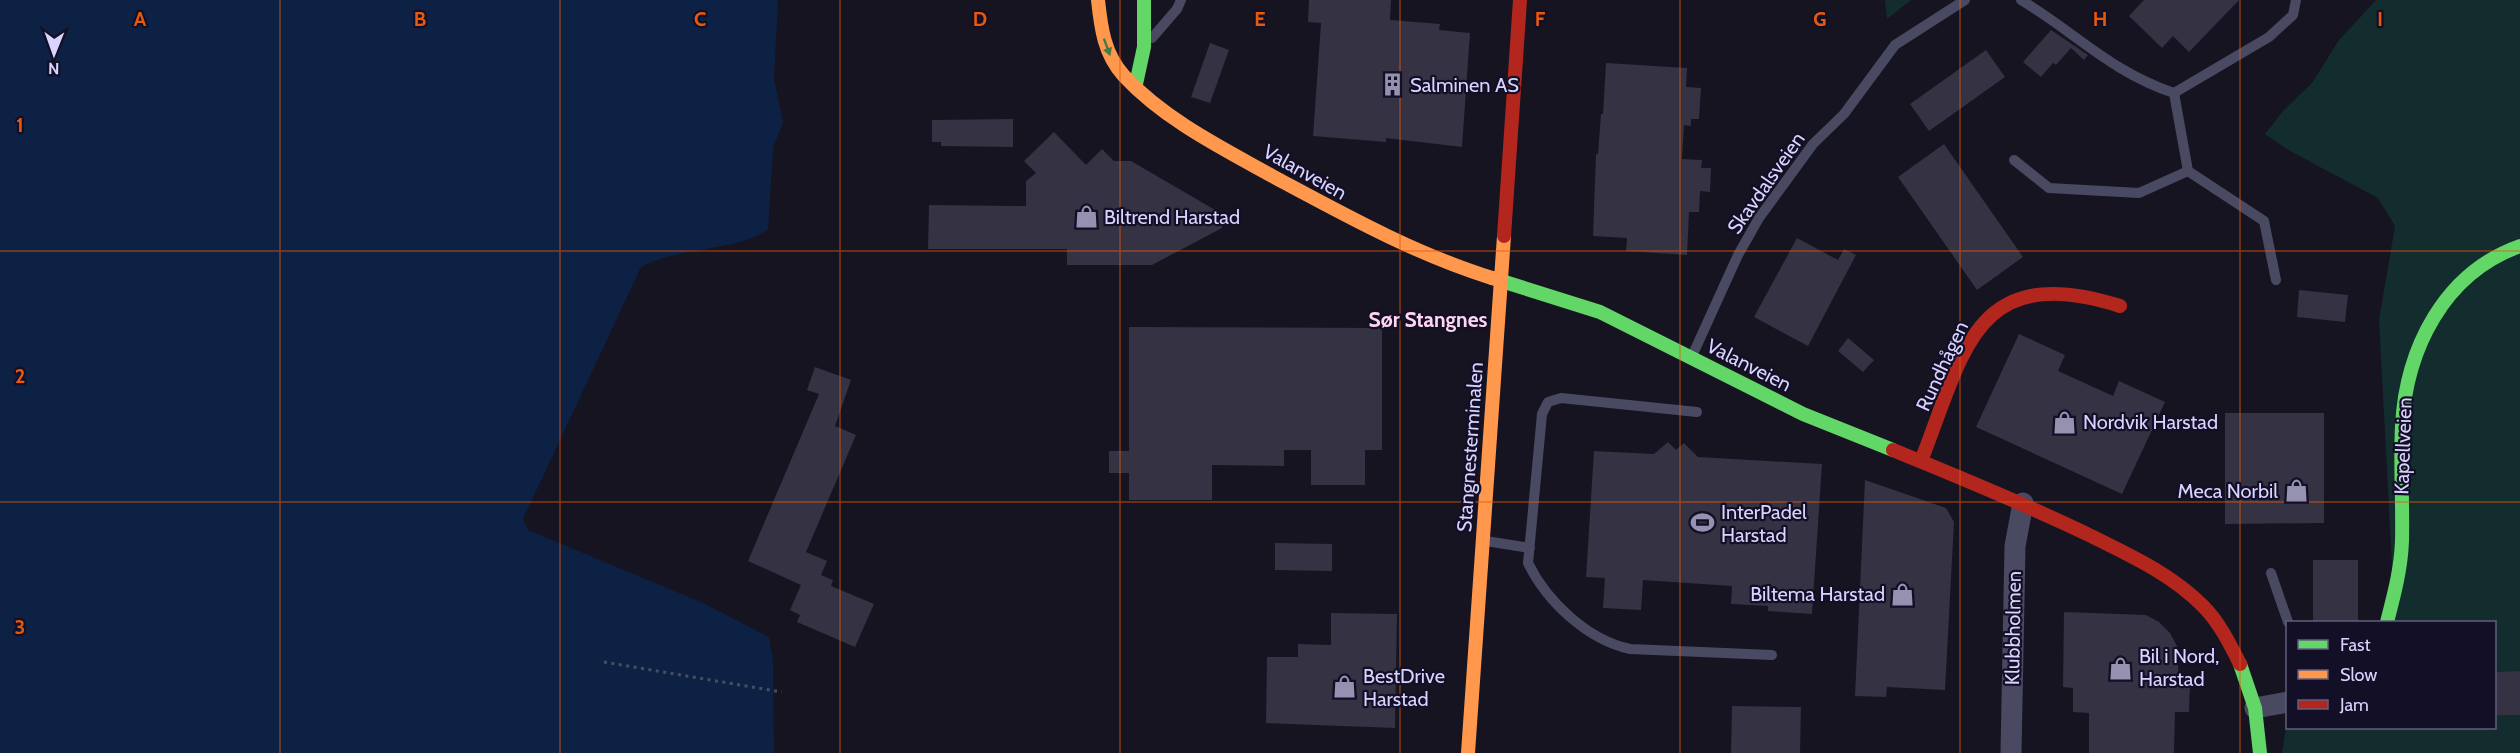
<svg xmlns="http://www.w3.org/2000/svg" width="2520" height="753" viewBox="0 0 2520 753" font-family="Cabin,sans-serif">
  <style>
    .green { fill: #132c2d }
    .water { fill: #0d2144 }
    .building { fill: #343243 }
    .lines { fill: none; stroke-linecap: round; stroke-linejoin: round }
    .path { stroke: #44505f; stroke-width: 3; stroke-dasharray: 3 4.5; stroke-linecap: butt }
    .lane { stroke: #4a4962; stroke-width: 10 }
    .street { stroke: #4a4962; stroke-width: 21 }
    .fast { stroke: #63d668; stroke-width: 14 }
    .slow { stroke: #ff974d; stroke-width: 14 }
    .jam { stroke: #b3261e; stroke-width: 14 }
    .oneway { fill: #3f7c4a }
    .grid { fill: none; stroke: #e8590c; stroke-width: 1.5; stroke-opacity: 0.55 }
    .labels { text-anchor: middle; stroke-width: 4.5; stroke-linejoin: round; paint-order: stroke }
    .poi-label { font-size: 20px; fill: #d9d4ff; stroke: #130f26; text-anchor: start }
    .street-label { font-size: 20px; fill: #d9d4ff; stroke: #130f26 }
    .neighbourhood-label { font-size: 21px; font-weight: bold; fill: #ffd6f0; stroke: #130f26 }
    .grid-label { font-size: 20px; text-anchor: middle; font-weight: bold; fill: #e8590c; stroke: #130f26; stroke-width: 4.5; stroke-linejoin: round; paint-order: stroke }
  </style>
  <rect width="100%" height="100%" fill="#161421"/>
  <path class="green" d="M1885,0h26l-24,19z
    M2376,0h144v753h-238l5,-33 1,8h206v-106h-99l-16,-302 16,-94 -17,-28 -88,-47 -25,-17 18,-23 29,-28 27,-43z"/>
  <path class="water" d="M0,0h778l-4,78 9,45 -10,24 -5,82c-32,23 -89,17 -127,38l-118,252 5,11 175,73 66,34 4,25 1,91h-774z"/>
  <path class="building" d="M1309,0h82l-1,20 50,4 -1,6 31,3 -8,114 -76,-9v4l-73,-6 8,-113 -13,-1z
    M2144,0h95l-50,52 -16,-16 -11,12 -33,-32z
    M2051,30l37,25 -4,5 -13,-12 -15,17 -3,-2 -12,14 -18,-15z
    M1210,43l19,7 -19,53 -19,-6z
    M1986,50l19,27 -76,54 -19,-27z
    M1606,63l81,5 -1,19 15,1 -2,31h-8v7l-7,-1 -2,34 20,1 -1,8h10l-1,24 -10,-1 -1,21h-10l-2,43 -61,-4 1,-13 -34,-2 3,-82h2l3,-40h2z
    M1013,119v28l-72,-1v-4h-9v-22z
    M1054,132l32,33 16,-16 12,12h17l91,53v14l-70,37h-85v-16h-139l1,-44 97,1v-25l10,-8 -12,-12z
    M1944,144l79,113 -46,33 -79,-113z
    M1797,238l41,22 6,-11 12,6 -48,91 -54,-29z
    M2299,290l49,5 -3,27 -48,-5z
    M1129,327l253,1v122h-17v35h-54v-35h-27v16l-72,-1v35h-83v-27h-20v-22h20z
    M2019,334l46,21 -7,16 55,25 6,-15 46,21 -43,92 -146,-67z
    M1848,338l26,22 -11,12 -25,-21z
    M815,367l36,13 -16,46 21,9 -50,117 21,9 -6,14 12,5 -2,6 43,18 -19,43 -58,-25 3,-7 -10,-5 11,-25 -53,-24 71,-167 -12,-4z
    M2225,413h99v110l-99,1z
    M1668,442l8,8 8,-7 14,14 124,7 -10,150 -44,-3v-5l-37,-2 1,-18 -89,-6 -2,30 -38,-2 2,-30 -19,-1 8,-126 60,3z
    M1865,480l81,28 8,14 -9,168 -58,-3 -1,10 -31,-1z
    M1275,543l57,1v27l-57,-1z
    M2313,560h45v62h-45z
    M2064,612l82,3 13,7 11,11 7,13 2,37h11l-1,29h-14l-1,41h-85v-40l-16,-1v-24l-10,-1z
    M1331,613l66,1 -2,114 -129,-5 1,-66h31v-13l33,1z
    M2520,671v44h-26v-43z
    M1732,706l69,1 -1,46h-69z"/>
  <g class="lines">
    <path class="path" d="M604,662l178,30"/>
    <path class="lane" d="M2021,0c55,33 90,72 153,93l95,-56 24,-22 3,-15
      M1152,38l25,-29 4,-9
      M2174,93l14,78 76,50 12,59
      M2014,160l35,28 90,5 49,-22
      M1693,354l45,-99 21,-37 54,-74 31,-30 51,-69 70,-45
      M1697,412l-136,-14 -13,4 -6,12 -14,149c19,39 60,77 102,86l142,6
      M1486,541l44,7
      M2271,573l17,49"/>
    <path class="street" d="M2255,708l33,-6
      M2011,753l4,-207 8,-43"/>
    <path class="fast" d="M1136,84l8,-37v-47
      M1492,278l108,34 203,102 90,36
      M2387,622c7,-27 14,-53 15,-81 1,-38 -2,-77 0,-115 4,-77 42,-153 118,-180
      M2240,664l15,44 5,45"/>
    <path class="slow" d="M1098,0c3,28 6,54 26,76 41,44 98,72 150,101 71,38 141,77 218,101
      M1468,753l36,-517"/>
    <path class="jam" d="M1504,236l16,-236
      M1893,450c65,27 130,53 194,84 42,21 83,39 116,72 16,16 27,38 37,58
      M1921,461c43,-109 53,-201 199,-155"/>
  </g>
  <defs><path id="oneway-solid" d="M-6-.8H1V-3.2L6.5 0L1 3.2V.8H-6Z" transform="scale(1.5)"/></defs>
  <use class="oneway" href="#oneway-solid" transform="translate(1107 47) rotate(70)"/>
  <path class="grid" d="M280,0v753M560,0v753M840,0v753M1120,0v753M1400,0v753M1680,0v753M1960,0v753M2240,0v753M0,251h2520M0,502h2520"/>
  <defs>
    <symbol id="building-bare" viewBox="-9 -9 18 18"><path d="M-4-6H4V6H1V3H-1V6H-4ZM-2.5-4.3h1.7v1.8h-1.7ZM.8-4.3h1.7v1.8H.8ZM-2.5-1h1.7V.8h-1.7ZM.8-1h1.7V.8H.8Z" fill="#9591b1" stroke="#130f26" stroke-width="2.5" paint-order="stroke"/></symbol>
    <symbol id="shop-bare" viewBox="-9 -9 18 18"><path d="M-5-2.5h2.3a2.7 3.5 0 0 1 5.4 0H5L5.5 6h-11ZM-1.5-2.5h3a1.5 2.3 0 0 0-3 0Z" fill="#9591b1" stroke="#130f26" stroke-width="2.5" paint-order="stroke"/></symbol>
    <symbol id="stadium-bare" viewBox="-9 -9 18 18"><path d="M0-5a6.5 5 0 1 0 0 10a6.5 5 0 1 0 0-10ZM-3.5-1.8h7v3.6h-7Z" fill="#9591b1" stroke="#130f26" stroke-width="2.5" paint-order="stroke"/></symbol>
  </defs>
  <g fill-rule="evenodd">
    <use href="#building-bare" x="1376" y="68" width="33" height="33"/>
    <use href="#shop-bare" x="1070" y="200" width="33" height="33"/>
    <use href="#shop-bare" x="2048" y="406" width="33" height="33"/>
    <use href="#shop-bare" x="2280" y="474" width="33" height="33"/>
    <use href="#stadium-bare" x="1686" y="506" width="33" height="33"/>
    <use href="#shop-bare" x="1886" y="578" width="33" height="33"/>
    <use href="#shop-bare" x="2104" y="652" width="33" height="33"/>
    <use href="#shop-bare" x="1328" y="670" width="33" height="33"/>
  </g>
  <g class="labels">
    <g class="poi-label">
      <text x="1410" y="92">Salminen AS</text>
      <text x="1104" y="224">Biltrend Harstad</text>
      <text x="2083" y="429">Nordvik Harstad</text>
      <text x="2278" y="498" text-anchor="end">Meca Norbil</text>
      <text x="1721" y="519">InterPadel<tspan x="1721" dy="23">Harstad</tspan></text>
      <text x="1885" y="601" text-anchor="end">Biltema Harstad</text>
      <text x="2139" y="663">Bil i Nord,<tspan x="2139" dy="23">Harstad</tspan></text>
      <text x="1363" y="683">BestDrive<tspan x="1363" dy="23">Harstad</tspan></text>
    </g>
    <g class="street-label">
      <text transform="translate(1305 172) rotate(29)" y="7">Valanveien</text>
      <text transform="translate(1766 183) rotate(-55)" y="7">Skavdalsveien</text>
      <text transform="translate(1749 365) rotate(27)" y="7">Valanveien</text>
      <text transform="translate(1942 366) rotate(-65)" y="7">Rundhågen</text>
      <text transform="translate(2403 446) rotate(-88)" y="7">Kapellveien</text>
      <text transform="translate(1470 447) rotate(-86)" y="7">Stangnesterminalen</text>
      <text transform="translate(2013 628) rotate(-89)" y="7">Klubbholmen</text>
    </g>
    <g class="neighbourhood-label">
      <text x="1428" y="327">Sør Stangnes</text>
    </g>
  </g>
  <g class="grid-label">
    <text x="140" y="26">A</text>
    <text x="420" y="26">B</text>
    <text x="700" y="26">C</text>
    <text x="980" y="26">D</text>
    <text x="1260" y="26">E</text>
    <text x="1540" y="26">F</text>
    <text x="1820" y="26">G</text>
    <text x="2100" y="26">H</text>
    <text x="2380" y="26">I</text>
    <text x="20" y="132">1</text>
    <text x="20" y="383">2</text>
    <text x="20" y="634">3</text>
  </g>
  <rect x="2286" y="621" width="210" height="108" fill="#130f26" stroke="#625e7d" stroke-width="1.5"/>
  <rect x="2298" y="640" width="30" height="9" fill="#63d668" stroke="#625e7d" stroke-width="1.5"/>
  <text x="2340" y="651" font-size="18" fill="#d9d4ff">Fast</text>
  <rect x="2298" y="670" width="30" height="9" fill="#ff974d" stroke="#625e7d" stroke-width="1.5"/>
  <text x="2340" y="681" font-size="18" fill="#d9d4ff">Slow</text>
  <rect x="2298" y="700" width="30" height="9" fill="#b3261e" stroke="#625e7d" stroke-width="1.5"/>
  <text x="2340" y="711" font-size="18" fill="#d9d4ff">Jam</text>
  <g transform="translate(54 54) rotate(181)" stroke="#130f26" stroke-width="4.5" paint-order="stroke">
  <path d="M0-4.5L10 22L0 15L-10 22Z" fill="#d9d4ff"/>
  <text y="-9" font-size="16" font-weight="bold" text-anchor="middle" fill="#d9d4ff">N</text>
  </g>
</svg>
